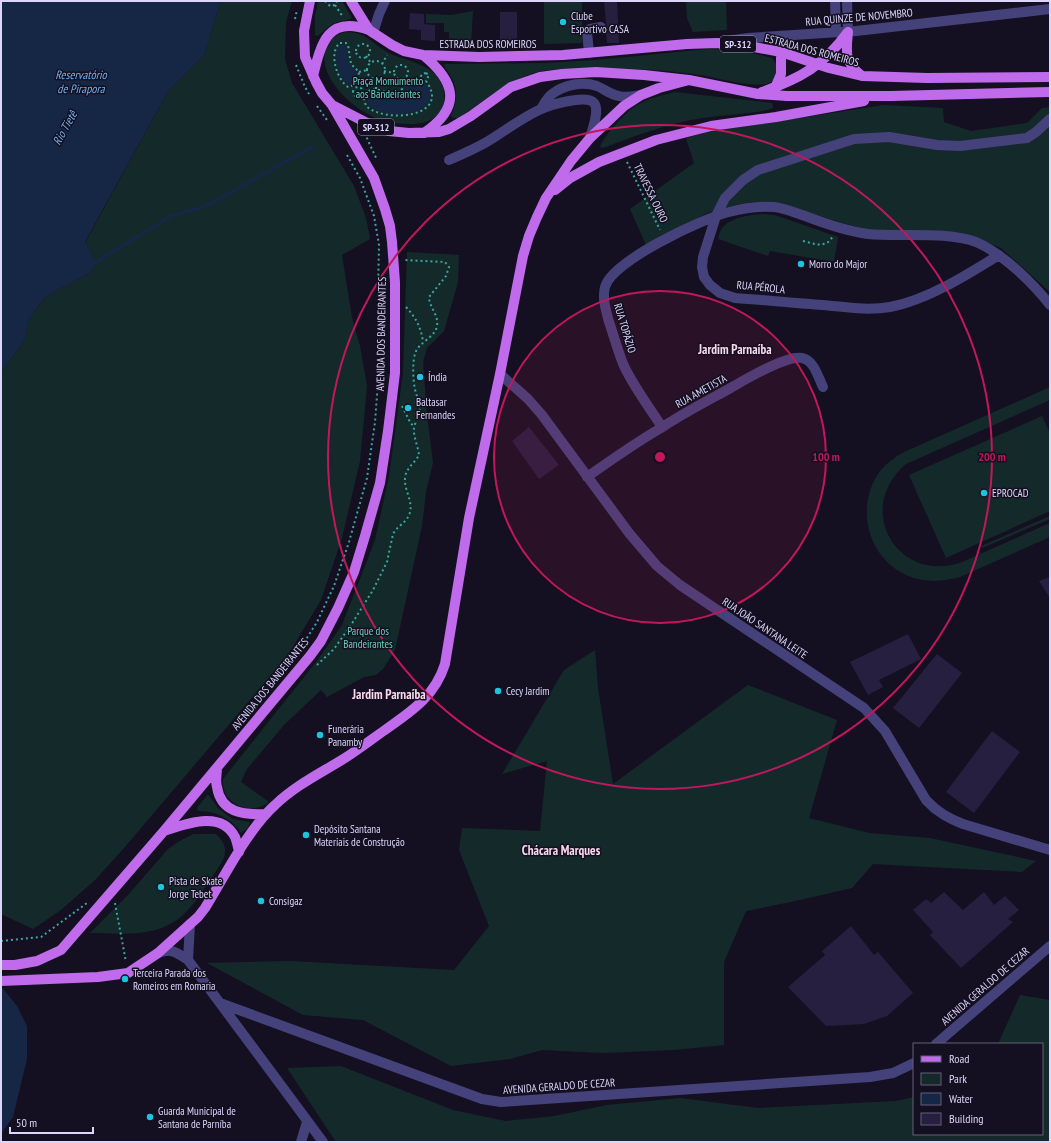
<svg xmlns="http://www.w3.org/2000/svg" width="1051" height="1143" viewBox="0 0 1051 1143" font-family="'PT Sans Narrow',sans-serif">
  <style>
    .green { fill: #142a2a }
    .water { fill: #162745 }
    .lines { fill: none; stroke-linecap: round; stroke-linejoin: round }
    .stream { stroke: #162745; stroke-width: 3.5 }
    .building { fill: #271f3f }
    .path { stroke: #3ea5a2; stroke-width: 2; stroke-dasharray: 2 3; stroke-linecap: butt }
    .minor { stroke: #45417a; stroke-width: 10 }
    .major { stroke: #c06beb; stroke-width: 10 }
    .ring { fill: none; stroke: #c2185b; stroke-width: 2 }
    .poi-dot { fill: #1dc4de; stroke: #141021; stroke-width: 1.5 }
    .labels { text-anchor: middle; stroke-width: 3; stroke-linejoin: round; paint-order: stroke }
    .shield { fill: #141021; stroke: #9f9bb9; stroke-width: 1 }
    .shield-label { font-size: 10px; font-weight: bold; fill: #dbd6fa }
    .poi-label { font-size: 11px; fill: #dbd6fa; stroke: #141021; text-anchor: start }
    .street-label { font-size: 11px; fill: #dbd6fa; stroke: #141021 }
    .park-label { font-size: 11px; fill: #6bd0ba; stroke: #141021 }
    .water-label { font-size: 12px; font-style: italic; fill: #71afec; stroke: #141021 }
    .quarter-label { font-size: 13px; font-weight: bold; fill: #fad8ec; stroke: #141021 }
    .centre { fill: #c2185b; stroke: #141021; stroke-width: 2 }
    .ring-label { font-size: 12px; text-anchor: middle; font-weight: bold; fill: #c2185b; stroke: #141021; stroke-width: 3; stroke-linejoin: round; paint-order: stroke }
  </style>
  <rect width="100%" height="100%" fill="#141021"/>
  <path class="green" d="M221,1h71l-6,21 -1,37 7,24 62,103 12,32 4,21 -28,16 10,63 8,28 7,40 -7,75 -18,77 -21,62 -33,55 -164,193 -29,32 -34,30 -28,19 -32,-15v-541l24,-34 4,-21 17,-22 44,-23 6,-10 -11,-20 83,-152 36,-36z
    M318,1h24l10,17c-5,3 -13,2 -19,6 -6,3 -10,9 -16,12l-2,-1v-19z
    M544,1h38v42l-38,1z
    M686,1h40l1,29 -34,2 -6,-14z
    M473,11l-2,33h-22v-12h-5v-9h-18v-9l25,1z
    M346,32c21,0 26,12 43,21 19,9 54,13 55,40 1,6 0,12 -3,17 -8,12 -18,14 -32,14 -15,0 -30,-3 -43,-11 -21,-11 -54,-45 -37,-70 5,-7 9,-9 17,-11z
    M709,49c22,1 42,3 63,9 1,2 4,5 5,7 1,7 -2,16 -8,18 -17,6 -56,-7 -75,-9 -40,-5 -81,-7 -121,-5 -8,0 -17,0 -25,1 -39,6 -59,29 -90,48h-5l-2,-2c9,-21 6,-32 -7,-50l1,-2 102,-1 49,-3z
    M675,92l97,11 1,5c-5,4 -45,7 -54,8 -40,3 -79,18 -116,32l-3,-1c4,-12 28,-38 39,-43 11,-6 23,-9 36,-12z
    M884,105l59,3 1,14 27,9 56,-8 15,-15 8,-1v185l-49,-44 -29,-12 -99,-4 -96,-29 -24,-1 -18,3 -28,8 -61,32 -16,-36 64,-46 -8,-25 22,-6z
    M762,214l13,1 63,22 -4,25 -64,-11 -2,5 -50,-17c1,-4 2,-9 5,-12 9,-10 26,-12 39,-13z
    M407,252l52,3 -1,27 -14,49 -17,17 -4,14 4,53 6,48 -7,29 -4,34 -27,124 -12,19 -7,6 -12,2 -37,20 -6,-7 -37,35 -37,44 -6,13 28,20c-19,15 -49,1 -46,-23l93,-117 26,-37 33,-85 14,-64 14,-103z
    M1050,387v13l-144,64c-53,45 -8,121 56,98l88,-39v14l-90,40c-18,5 -36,6 -54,-2 -39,-18 -52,-70 -25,-105 6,-7 13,-12 21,-17z
    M1042,416l8,17v78l-104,47 -37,-83z
    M1050,516v3l-68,29 -1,-2z
    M595,650l3,38 15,96 135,-99 89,35 -28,98 60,15 61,5 106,23 -14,11 -149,-8 -21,24 -61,14 -45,9 -22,51v83l-50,5 -71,3 -61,-3 -32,9 -59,7 -88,-46 -60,-5 -96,-52 83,-2 164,9 35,-44 -30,-76 3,-22 78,3 7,-70 -45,13 62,-104z
    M208,794l10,14 14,11 18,3 -2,6 -7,5c-8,-14 -27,-23 -43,-22l-1,-3z
    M193,834h23c5,5 10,11 9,18 0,7 -6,14 -9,19 -13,19 -26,44 -48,54 -23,12 -54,8 -78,8l38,-38 40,-46 10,-7z
    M1020,995l30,5v142h-714l-49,-74 54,-2 112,44 53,11 48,-5 53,-11 73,-7 78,10 138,-7 18,-4v37h128v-90h-44z"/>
  <path class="water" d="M1,1h220l-17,54 -36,36 -83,151 11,21 -6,10 -44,23 -17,22 -4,21 -24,34z
    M340,45l6,1 2,16 8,10v7l-6,6c-12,-3 -18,-32 -10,-40z
    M415,80c12,0 21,14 12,24 -13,14 -47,13 -59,0l-1,-7 6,-6c8,0 15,6 22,5 10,-1 11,-13 20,-16z
    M1,986l16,20 10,20v33l-14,58 -12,17z"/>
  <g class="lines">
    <path class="stream" d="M93,264l78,-48 35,-10 106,-59"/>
  </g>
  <path class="building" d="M604,1h13l2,42h-12l-1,-12 1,-5 -1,-4z
    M500,12h17v36h-17z
    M410,13l14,1v10l11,1v16l-14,-1v-10l-12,-1z
    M529,427l30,38 -20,14 -27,-38z
    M1050,577v21l-11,-17z
    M908,634l13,25 -42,21 4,7 -15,8 -18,-33z
    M937,654l25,19 -43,55 -26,-20z
    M992,731l28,21 -46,61 -28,-21z
    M944,892l19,18 21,-18 10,13 11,-9 14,14 -11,9 5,3 -52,46 -31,-33 3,-3 -20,-22 13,-11 5,4z
    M851,926l23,29 4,-3 35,41 -26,23 -23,8 -38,2 -38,-39 37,-32 -3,-4z"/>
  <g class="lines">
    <path class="path" d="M325,1l5,5 5,-1 2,-4
      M335,5l8,12
      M295,19l2,-9
      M340,43h6l2,2 3,19 8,8 -1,8 -4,5 -6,2c-11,-7 -20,-35 -8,-44z
      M356 51a7 7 0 1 1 14 0a7 7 0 1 1-14 0Z
      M366,56l5,7
      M367 70a9 9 0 1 1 18 0a9 9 0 1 1-18 0Z
      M382,64l5,-9
      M296,65l9,22 4,7
      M394 72a7 7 0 1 1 14 0a7 7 0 1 1-14 0Z
      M384,71l10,2
      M359,72l8,-2
      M426,73l3,2 -3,6c26,36 -40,43 -60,25l-2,-7 6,-9c10,-4 22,9 30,1 3,-2 5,-7 8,-10l12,-3 2,-4z
      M353 92a5 5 0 1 1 10 0a5 5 0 1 1-10 0Z
      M376,89v-10
      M317,106l10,14
      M366,134h-1l12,26
      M627,162l33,68
      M803,241c12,3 23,8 30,-5
      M406,307c10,11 15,20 17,35
      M402,406l8,16 4,5
      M296,655l21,-33 17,-36 15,-44 18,-64 8,-56 4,-53 -1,-77 1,-47 -5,-29 -14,-38 -13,-23
      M317,665l17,-16 17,-24 22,-35 14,-28 6,-28c4,-8 15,-12 17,-22 3,-11 -6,-22 -5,-34 1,-10 10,-15 14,-23 -1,-9 -6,-19 -5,-27 2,-9 7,-14 6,-24 -1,-4 -3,-7 -4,-11 -3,-9 -4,-30 -1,-39 3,-12 20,-16 22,-28 2,-11 -8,-19 -8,-29l17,-21 3,-9 -4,-5 -41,-2
      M115,903l11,59
      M1,941l40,-4 46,-34"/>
    <path class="minor" d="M835,1l1,31
      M847,1l1,31
      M373,33l6,-19 6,-13
      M727,41l21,-3 108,-7 194,-22
      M589,53l-2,-21 3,-3 11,-2
      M541,109c3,-5 6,-11 11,-15 12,-9 30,-13 45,-8 7,3 14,9 22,10 7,2 15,0 22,-1
      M449,160c14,-6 28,-12 41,-20 16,-10 32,-22 49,-30 10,-5 48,-16 55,-7 6,7 -2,27 -4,35
      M999,255c-32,20 -72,45 -109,52 -23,4 -45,0 -67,-2 -29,-2 -59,-5 -88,-7l-15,-5 -10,-8 -6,-8 -2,-10 1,-10 13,-41 9,-18 18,-18 15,-10 96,-31 35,-2 48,8 23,1 67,-8 9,-6 14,-13
      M500,374l28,25 14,16 87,118 28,33 23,19 184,123 21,23 41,69c11,12 22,18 37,24l87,26
      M662,427c-13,-20 -28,-40 -38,-61 -6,-14 -10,-30 -15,-44 -3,-11 -7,-24 -4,-35 7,-26 98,-69 124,-75 14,-4 30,-6 45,-5 11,1 21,6 31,9 21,8 41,15 63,18 32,3 79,-3 108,8 26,11 57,41 74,63
      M587,477c24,-17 48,-34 74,-49 21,-14 44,-26 66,-38 16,-9 58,-35 75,-32 12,2 16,19 21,29
      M158,953c14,-5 18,-1 30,7l135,182
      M188,960l2,-36
      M220,1003l262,96 19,3 369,-25 23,-4 21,-10
      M936,1044l114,-98
      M301,1142l6,-20"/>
    <path class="major" d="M310,1l-6,30 1,26 11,25 6,11 10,12 35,18 22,8 20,2 30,-1 10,-3 22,-13 40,-29 29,-10 22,-3 34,-2 48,3 45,5 69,14 29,2h104l159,-4
      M351,1l18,29 23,15 12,6 19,4 56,2 84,-2 124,-11 30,-1 21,1 43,8 48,16 33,8 65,2 123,-1
      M848,32c-2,21 -4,30 14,44
      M423,55c33,27 39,52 1,78
      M313,76c8,-33 15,-61 56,-46
      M775,88l6,-14v-22
      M762,92c39,-14 61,-26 86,-60
      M555,190l15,-12 29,-16 57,-22 55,-14 65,-9 88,-16
      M217,768c0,6 -2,13 0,19 4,26 27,28 48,27
      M164,831c22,-7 57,-21 71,6 2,5 3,10 4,15
      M1,965h14l22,-4 24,-11 103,-119 146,-175 11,-15 17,-33 16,-36 11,-36 15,-53 8,-52 7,-58v-91l-3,-40 -2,-16 -5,-17 -11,-31 -42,-73
      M1,981l97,-4 30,-4 30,-20 40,-36 7,-9c20,-32 43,-79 70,-103 21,-20 46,-32 70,-47 14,-9 27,-19 40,-28 27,-19 50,-34 60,-66l24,-146 31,-144 23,-118 6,-20 8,-19 9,-19 25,-37 19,-23 34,-32 17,-11 18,-7 30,-8"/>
  </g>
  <circle cx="660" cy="457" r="166" fill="#c2185b" fill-opacity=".12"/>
  <g class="ring">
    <circle cx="660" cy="457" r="166"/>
    <circle cx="660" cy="457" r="332"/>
  </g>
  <g class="poi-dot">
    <circle cx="563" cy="22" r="4"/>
    <circle cx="801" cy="264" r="4"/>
    <circle cx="420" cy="377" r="4"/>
    <circle cx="408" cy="408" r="4"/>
    <circle cx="984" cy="493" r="4"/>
    <circle cx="498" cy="691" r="4"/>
    <circle cx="320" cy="735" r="4"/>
    <circle cx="306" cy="835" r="4"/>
    <circle cx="161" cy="887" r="4"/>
    <circle cx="261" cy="901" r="4"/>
    <circle cx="125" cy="979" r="4"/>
    <circle cx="150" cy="1117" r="4"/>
  </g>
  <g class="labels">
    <g class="shield">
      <rect x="720" y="36" width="36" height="16" rx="3"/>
      <rect x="358" y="119" width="36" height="16" rx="3"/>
    </g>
    <g class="shield-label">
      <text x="738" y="48">SP-312</text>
      <text x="376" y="131">SP-312</text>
    </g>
    <g class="poi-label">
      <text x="571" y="20">Clube<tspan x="571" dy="13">Esportivo CASA</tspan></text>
      <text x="809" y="268">Morro do Major</text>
      <text x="428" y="381">Índia</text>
      <text x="416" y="406">Baltasar<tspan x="416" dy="13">Fernandes</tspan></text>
      <text x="992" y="497">EPROCAD</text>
      <text x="506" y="695">Cecy Jardim</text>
      <text x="328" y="733">Funerária<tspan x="328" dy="13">Panamby</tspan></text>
      <text x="314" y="833">Depósito Santana<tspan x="314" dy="13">Materiais de Construção</tspan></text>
      <text x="169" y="885">Pista de Skate<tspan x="169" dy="13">Jorge Tebet</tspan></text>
      <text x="269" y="905">Consigaz</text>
      <text x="133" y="977">Terceira Parada dos<tspan x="133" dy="13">Romeiros em Romaria</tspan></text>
      <text x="158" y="1115">Guarda Municipal de<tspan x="158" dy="13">Santana de Parníba</tspan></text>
    </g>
    <g class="street-label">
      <text transform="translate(859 17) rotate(-5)" y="4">RUA QUINZE DE NOVEMBRO</text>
      <text x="488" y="48">ESTRADA DOS ROMEIROS</text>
      <text transform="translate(812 50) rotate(15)" y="4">ESTRADA DOS ROMEIROS</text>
      <text transform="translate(651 193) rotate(64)" y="4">TRAVESSA OURO</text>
      <text transform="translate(761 287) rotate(6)" y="4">RUA PÉROLA</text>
      <text transform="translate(625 328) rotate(73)" y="4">RUA TOPÁZIO</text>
      <text transform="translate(381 334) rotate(-89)" y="4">AVENIDA DOS BANDEIRANTES</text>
      <text transform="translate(701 391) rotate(-29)" y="4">RUA AMETISTA</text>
      <text transform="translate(765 628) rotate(34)" y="4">RUA JOÃO SANTANA LEITE</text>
      <text transform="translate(270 684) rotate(-51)" y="4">AVENIDA DOS BANDEIRANTES</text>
      <text transform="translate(985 986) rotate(-41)" y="4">AVENIDA GERALDO DE CEZAR</text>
      <text transform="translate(559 1086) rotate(-4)" y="4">AVENIDA GERALDO DE CEZAR</text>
    </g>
    <g class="park-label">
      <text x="388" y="85">Praça Momumento<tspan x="388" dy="13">aos Bandeirantes</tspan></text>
      <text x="368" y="635">Parque dos<tspan x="368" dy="13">Bandeirantes</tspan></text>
    </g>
    <g class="water-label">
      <text x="81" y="79">Reservatório<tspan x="81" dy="14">de Pirapora</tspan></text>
      <text transform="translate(65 128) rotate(-61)" y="4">Rio Tietê</text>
    </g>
    <g class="quarter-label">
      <text x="735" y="354">Jardim Parnaíba</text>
      <text x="389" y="699">Jardim Parnaíba</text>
      <text x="561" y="855">Chácara Marques</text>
    </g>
  </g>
  <circle cx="660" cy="457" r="6" class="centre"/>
  <g class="ring-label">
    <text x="826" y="461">100 m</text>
    <text x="992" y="461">200 m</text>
  </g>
  <rect width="1051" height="1143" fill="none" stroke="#dbd6fa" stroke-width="4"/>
  <rect x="913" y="1043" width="130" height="92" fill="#141021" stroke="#645f78"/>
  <rect x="921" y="1056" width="20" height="6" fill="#c06beb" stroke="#645f78"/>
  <text x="949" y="1063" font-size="12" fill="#dbd6fa">Road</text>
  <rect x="921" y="1073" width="20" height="12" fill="#142a2a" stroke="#645f78"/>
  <text x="949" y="1083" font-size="12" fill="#dbd6fa">Park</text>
  <rect x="921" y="1093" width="20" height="12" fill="#162745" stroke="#645f78"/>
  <text x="949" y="1103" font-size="12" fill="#dbd6fa">Water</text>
  <rect x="921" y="1113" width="20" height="12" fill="#271f3f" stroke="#645f78"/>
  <text x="949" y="1123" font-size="12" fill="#dbd6fa">Building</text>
  <path d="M10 1127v6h83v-6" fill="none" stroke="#dbd6fa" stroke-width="2"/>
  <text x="16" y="1127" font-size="12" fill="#dbd6fa" stroke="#141021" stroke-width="3" paint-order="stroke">50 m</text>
</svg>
